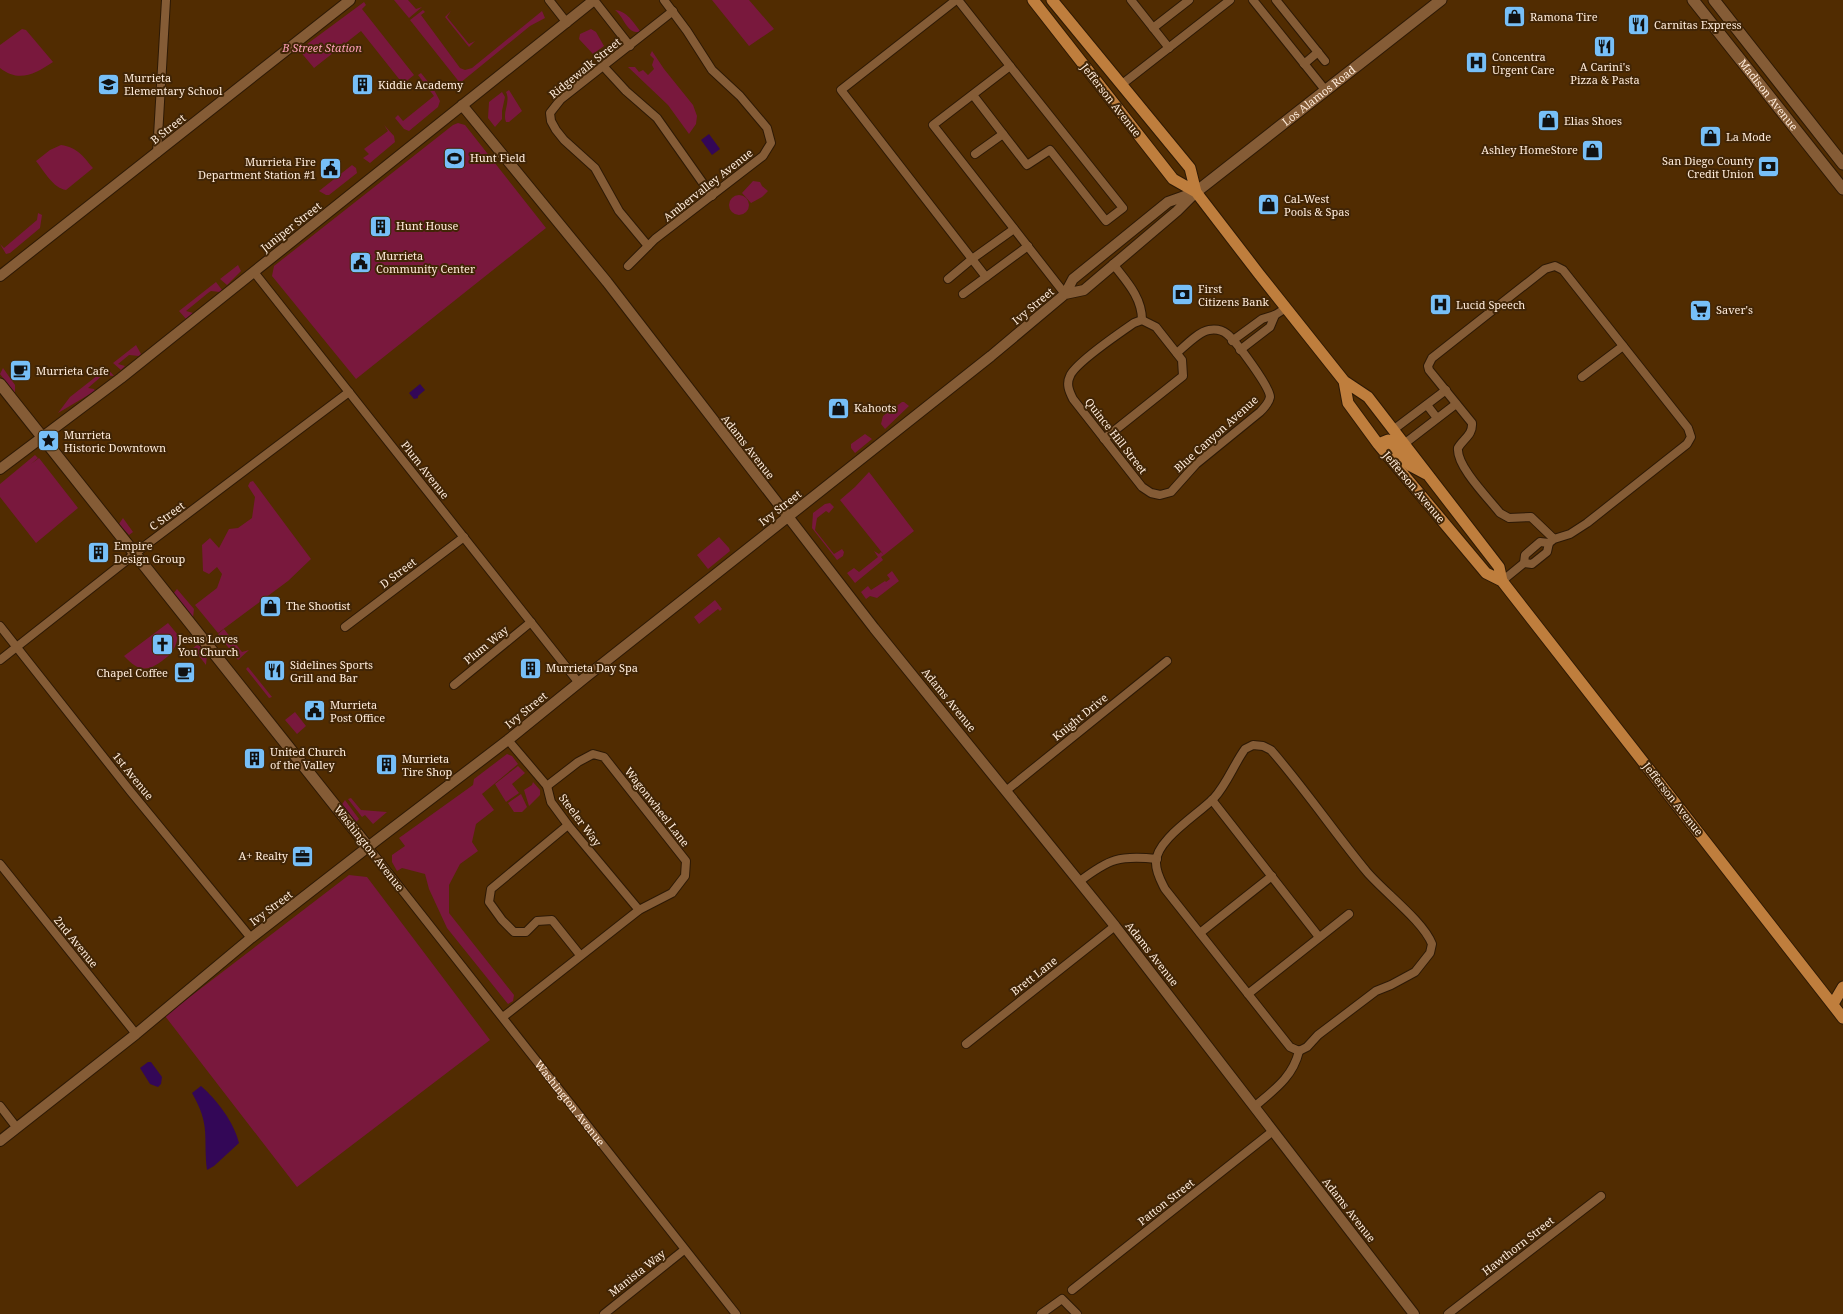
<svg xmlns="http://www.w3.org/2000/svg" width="1843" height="1314" viewBox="0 0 1843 1314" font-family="'Noto Serif',serif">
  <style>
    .green { fill: #79183d }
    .water { fill: #330757 }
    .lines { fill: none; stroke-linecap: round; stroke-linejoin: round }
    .minor-casing { stroke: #2d1905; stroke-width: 10 }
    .tertiary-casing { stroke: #2d1905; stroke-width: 12 }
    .secondary-casing { stroke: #2d1905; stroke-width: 13 }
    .primary-casing { stroke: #2d1905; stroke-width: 13 }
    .minor { stroke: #855c36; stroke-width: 8 }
    .tertiary { stroke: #855c36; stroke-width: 10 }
    .secondary { stroke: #855c36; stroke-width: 11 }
    .primary { stroke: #bf7e3d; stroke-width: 11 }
    .labels { text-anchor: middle; stroke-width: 4; stroke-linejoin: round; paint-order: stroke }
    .poi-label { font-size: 11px; fill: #ffecdb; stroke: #412506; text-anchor: start }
    .park-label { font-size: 11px; font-style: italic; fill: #fc9fb7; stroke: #412506 }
    .street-label { font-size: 11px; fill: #ffecdb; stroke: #412506 }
  </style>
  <rect width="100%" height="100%" fill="#512c01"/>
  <path class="green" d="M394,0h14l8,9 6,-2 -13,11z
    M712,0h37l25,29 -25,17z
    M364,2l2,3 -4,4 52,66 -11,9 -42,-53 -47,37 -15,-18z
    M423,10l2,2 -4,3 39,53 5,2 7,-2 70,-57 3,7 -15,8 -70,57 -50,-63z
    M615,10c12,1 18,12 25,21l-1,1c-13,1 -14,-14 -24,-22z
    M451,11l-4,6 22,27 6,-3 -6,6 -24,-30z
    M22,29l4,1 27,32c-18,12 -34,21 -53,6v-23z
    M591,29l5,3 8,14 -11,8 -14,-15 1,-5z
    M652,51l12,18 29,36 4,11 -1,8 -7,10 -21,-29 -40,-38h7l4,5 4,-2 5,5 6,-6 -2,-4 2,-6 -4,-4z
    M421,73l12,15 7,13 -2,6 -29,24 -5,-2 -9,-11 3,-3 5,6 31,-25 -16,-21z
    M509,90l13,21 -13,11h-3c-4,-10 5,-20 0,-30z
    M502,92l3,5 -3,14v8l-7,8 -7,-9 1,-16z
    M458,123l7,2 81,103 -190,151 -84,-103 2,-10 179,-141z
    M384,125l10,11 1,6 -25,21 -7,-5 6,-4 -5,-5 24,-18z
    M61,145c17,3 21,10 32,23l-27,22c-13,-2 -22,-19 -30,-29l14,-11z
    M352,165l4,3 1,5 -28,22h-3l-7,-4z
    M753,181l7,1 2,4 6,5 -6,6 -11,6 -9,-10z
    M729 205a10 10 0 1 1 20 0a10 10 0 1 1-20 0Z
    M38,213l4,2 -2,13 -30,25 -4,1 -6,-10 4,4 33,-28z
    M238,265l3,6 -14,14 -7,-6z
    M216,282l6,8 -2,2 -9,-1 -3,2 -22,18 7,2 -7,6 -7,-8z
    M136,345l5,9 -2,2 -10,-1 -11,9 7,2 -4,4 -8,-7z
    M3,368l12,17v8l-15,-19z
    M107,368l7,8 -11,-1 -15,13 6,1 1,2 -37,22 12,-16z
    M902,402h2l5,4 -24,23 -4,-5 2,-8z
    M865,434l7,5 -17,14 -4,-5v-4z
    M35,455l3,3 -7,6 8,-6 39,50 -42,35 -36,-46v-13z
    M869,472l45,59 -30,24 -44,-55 15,-13z
    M253,481l58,78 -23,22 -70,52 -23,-28 22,-17 5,-14 -5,-7 -8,7 -6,-3 -1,-26 8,-7 9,10 10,-19 9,-1 14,-10 3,-21 -7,-11 2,-4z
    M830,503l4,4 -5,6 -3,-2 -9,7 -2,12 19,24 8,-5 2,3 -1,4 -6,4 -25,-32 1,-15 12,-9z
    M123,518l10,14 -4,3 -10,-11z
    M719,537l10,11 1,3 -22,18 -11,-14z
    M874,551l5,3 2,-2 3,3 -3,2 2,3 -28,23 -8,-10 7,-5 5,4 19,-15z
    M892,571l7,10 -22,17 -7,-2 -4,3 -5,-7 7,-6 3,4 14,-9 1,1 4,-3 -3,-4z
    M177,589l17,20 -1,9 -20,-24z
    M715,600l7,9 -2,2 -2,-2 -19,15 -5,-7z
    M168,623l10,12c-1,5 -2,11 -5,15 -2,4 -7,8 -11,11 -16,12 -25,9 -38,-5z
    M224,629l18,23 7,-2 -11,10 -20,-26z
    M197,645l3,1 7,9 -1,10 -13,-17z
    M248,667l24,30 -3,1 -23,-29z
    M295,712l11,14 -9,8 -12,-14z
    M507,754l5,2 6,8 -36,30 12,16 -18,14 -4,18 6,9 -18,13 -11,21v28l65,82 -1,6 -5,3 -61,-76 -18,-39 -4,-15 -23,-6 -5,3 -5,-9v-7l13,-9 -6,-8 74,-53 1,-6z
    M518,766l7,7 -13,11 7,9 -13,9 -11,-18z
    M533,782l7,8v5l-11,11 -5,-16 8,-5z
    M521,794l6,13 -5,5h-8l-6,-9z
    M351,798l10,12 26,2 -14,12 -8,-9 -3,2 -14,-18z
    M345,800l14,19 -3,3 -15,-16z
    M349,875l18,2 123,163 -193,147 -132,-171z"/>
  <path class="water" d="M709,134l11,15 -8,6 -11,-15z
    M420,384l5,6 -7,6v2l-4,1 -5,-6z
    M148,1062h3l11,15 -1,7 -3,3 -8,-3 -10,-16z
    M201,1086c16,14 33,36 38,57l-25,23 -7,4c-4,-34 4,-44 -15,-77z"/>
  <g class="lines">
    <defs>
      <g id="minor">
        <path d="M549,0l18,23"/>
        <path d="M594,0l36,46"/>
        <path d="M956,0l-115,90 131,169 42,-30"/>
        <path d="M958,0l52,66"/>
        <path d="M1131,0l38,48"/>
        <path d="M1253,0l73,91"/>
        <path d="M1276,0l49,61"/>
        <path d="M1153,28l36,-28"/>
        <path d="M1304,64l14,-12"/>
        <path d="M603,66l23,25 31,27 55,78"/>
        <path d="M1121,85l109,-85"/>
        <path d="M973,95l30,39"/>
        <path d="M157,153l9,-153"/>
        <path d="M975,154l28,-20 24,31 23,-15 56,71 17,-13 -113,-142 -77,59 132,169"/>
        <path d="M648,246l-29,-35 -24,-43 -31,-28 -8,-10 -5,-9 -1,-8 11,-14 112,-88"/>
        <path d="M1113,264c13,17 29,33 29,56"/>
        <path d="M628,266l27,-27 108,-83 8,-13 -4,-15 -27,-32 -28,-26 -25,-39 -23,-31"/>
        <path d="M254,272l325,411"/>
        <path d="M948,279l24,-20 14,18"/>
        <path d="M963,294l65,-48"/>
        <path d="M1142,320l-8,3c-13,9 -59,40 -64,53 -4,8 -1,15 3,23l69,88 9,6 9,2 11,-3 25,-28 64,-52c4,-4 9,-9 10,-15 0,-10 -34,-56 -43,-63 -5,-4 -12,-5 -18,-4 -11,2 -24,16 -32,23"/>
        <path d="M1232,341l30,-22 13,-4 11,-7"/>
        <path d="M1240,350l30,-23 5,-12"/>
        <path d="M1582,377l41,-31"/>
        <path d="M1427,405l10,13"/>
        <path d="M1393,430l53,-40"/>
        <path d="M1104,439l79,-63 -1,-16 -26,-33 -14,-7"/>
        <path d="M1404,444l52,-40"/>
        <path d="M1524,563l1,-8 15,-13 9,1"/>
        <path d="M1502,581l22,-18 8,1 15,-12 2,-9 5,-4 16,-5 17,-11 100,-79 4,-7 -3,-9 -125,-158 -8,-4 -10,3 -113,89 -4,8 1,4 43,53c1,12 -9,16 -14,25 -2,18 31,51 42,65l9,5 22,-1 23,22"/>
        <path d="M0,626l131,166 120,146"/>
        <path d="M345,627l119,-90"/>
        <path d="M0,660l146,-115 203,-153"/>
        <path d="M454,685l77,-63"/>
        <path d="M508,740l39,46 4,16 17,23 71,85"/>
        <path d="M1253,745l10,1 8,4c34,39 63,82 96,122 17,20 56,49 65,72l-2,9 -15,19 -24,13 -15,6 -58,44 -11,12 -8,4 -9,-4 -125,-158c-4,-8 -9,-16 -9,-26 -1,-23 43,-49 58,-65 13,-14 20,-34 31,-49z"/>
        <path d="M1007,790l160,-129"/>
        <path d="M1212,800l107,137"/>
        <path d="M568,825l-77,64 -2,13 13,18 12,12h12l11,-11 15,-1 28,35"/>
        <path id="s1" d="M368,847l368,467"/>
        <path d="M0,864l136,170"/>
        <path d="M1080,881c29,-22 39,-26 77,-22"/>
        <path d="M1200,933l72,-57"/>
        <path d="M1248,994l101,-80"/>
        <path d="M503,1017l136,-107 33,-17 13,-17 1,-15 -82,-104 -11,-3 -15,8 -31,24"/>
        <path d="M966,1044l149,-118"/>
        <path d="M0,1106l17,22"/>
        <path d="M1254,1107c20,-17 39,-30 45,-56"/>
        <path d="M1072,1290l201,-159"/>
        <path d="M604,1314l80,-64"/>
        <path d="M1041,1314l21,-15 15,15"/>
        <path d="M1448,1314l153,-118"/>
      </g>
      <path id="tertiary" d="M462,105l145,177 267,346 241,298 299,388
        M0,276l350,-276
        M1065,294l19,-4 93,-79 16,-16
        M0,469l121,-91 473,-378
        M0,1141l136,-107 115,-96 126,-98 131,-100 79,-64 404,-320 74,-62 8,-15 95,-77 28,-10"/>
      <g id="secondary">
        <path id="s2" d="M1693,0l150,189"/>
        <path d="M1714,0l129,164"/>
        <path id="s3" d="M1196,192l245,-192"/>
        <path d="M0,384l368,463"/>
      </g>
      <path id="primary" d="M1033,0l140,179 23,13
        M1052,0l138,168 6,24 63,82 85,107 24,16 131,170 3,14 341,437
        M1344,381l4,22 30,41 108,129 16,8
        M1378,444l10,-4 23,26 15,8
        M1833,1004l10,-17"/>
    </defs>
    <use href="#minor" class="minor-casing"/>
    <use href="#tertiary" class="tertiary-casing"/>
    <use href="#secondary" class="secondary-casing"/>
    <use href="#primary" class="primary-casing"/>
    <use href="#minor" class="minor"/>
    <use href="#tertiary" class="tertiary"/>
    <use href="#secondary" class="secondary"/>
    <use href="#primary" class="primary"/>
  </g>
  <defs>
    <symbol id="shop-square" viewBox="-11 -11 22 22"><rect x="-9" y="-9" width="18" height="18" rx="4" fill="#77bff7" stroke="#412506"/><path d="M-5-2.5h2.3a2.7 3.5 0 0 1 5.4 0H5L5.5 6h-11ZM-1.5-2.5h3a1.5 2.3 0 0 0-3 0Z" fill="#111"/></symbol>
    <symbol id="restaurant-square" viewBox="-11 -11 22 22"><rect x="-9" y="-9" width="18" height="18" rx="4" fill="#77bff7" stroke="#412506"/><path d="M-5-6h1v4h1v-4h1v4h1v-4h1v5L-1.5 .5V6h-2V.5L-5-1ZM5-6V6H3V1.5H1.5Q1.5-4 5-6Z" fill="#111"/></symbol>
    <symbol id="hospital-square" viewBox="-11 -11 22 22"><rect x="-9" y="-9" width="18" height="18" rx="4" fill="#77bff7" stroke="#412506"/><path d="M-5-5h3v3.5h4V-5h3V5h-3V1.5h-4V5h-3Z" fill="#111"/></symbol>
    <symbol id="school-square" viewBox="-11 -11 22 22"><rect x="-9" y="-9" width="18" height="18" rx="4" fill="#77bff7" stroke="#412506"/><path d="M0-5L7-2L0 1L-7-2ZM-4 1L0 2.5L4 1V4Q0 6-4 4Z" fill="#111"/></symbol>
    <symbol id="building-square" viewBox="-11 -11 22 22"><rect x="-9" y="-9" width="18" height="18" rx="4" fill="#77bff7" stroke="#412506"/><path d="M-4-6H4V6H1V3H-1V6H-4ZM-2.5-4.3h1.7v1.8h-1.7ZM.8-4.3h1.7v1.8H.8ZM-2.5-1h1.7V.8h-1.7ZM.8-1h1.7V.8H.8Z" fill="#111"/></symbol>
    <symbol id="stadium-square" viewBox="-11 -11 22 22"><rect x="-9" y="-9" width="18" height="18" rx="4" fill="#77bff7" stroke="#412506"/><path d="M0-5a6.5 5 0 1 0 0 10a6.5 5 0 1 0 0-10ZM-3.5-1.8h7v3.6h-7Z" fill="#111"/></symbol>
    <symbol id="bank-square" viewBox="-11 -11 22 22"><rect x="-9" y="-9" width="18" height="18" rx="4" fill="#77bff7" stroke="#412506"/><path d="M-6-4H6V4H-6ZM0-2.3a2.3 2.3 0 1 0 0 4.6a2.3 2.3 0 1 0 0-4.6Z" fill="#111"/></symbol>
    <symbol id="civic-square" viewBox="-11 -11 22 22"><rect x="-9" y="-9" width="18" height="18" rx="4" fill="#77bff7" stroke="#412506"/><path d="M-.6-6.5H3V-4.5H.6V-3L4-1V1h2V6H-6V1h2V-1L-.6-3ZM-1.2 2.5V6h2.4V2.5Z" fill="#111"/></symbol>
    <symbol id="supermarket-square" viewBox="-11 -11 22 22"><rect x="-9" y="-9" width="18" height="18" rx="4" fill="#77bff7" stroke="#412506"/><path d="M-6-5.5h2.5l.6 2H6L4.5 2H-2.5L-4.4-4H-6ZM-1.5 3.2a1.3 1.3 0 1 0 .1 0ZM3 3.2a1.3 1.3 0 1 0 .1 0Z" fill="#111"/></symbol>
    <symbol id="cafe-square" viewBox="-11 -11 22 22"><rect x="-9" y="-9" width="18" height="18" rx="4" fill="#77bff7" stroke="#412506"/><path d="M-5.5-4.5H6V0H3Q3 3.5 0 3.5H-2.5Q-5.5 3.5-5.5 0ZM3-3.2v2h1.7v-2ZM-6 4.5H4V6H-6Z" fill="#111"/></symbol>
    <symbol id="sight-square" viewBox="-11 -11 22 22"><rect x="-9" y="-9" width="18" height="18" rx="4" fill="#77bff7" stroke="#412506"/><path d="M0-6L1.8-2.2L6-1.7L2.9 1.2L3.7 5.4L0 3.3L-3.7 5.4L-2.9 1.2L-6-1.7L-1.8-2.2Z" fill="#111"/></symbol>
    <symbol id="church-square" viewBox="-11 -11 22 22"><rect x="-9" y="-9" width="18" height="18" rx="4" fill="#77bff7" stroke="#412506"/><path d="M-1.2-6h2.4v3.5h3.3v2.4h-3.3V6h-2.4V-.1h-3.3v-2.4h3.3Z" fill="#111"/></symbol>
    <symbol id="office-square" viewBox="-11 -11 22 22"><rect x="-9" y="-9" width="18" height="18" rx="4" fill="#77bff7" stroke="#412506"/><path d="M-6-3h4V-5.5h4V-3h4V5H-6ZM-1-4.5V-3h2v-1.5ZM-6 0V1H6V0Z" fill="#111"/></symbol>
  </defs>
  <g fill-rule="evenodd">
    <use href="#shop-square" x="1502" y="4" width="25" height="25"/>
    <use href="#restaurant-square" x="1626" y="12" width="25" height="25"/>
    <use href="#restaurant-square" x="1592" y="34" width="25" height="25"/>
    <use href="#hospital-square" x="1464" y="50" width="25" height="25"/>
    <use href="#school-square" x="96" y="72" width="25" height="25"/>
    <use href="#building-square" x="350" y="72" width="25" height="25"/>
    <use href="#shop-square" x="1536" y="108" width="25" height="25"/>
    <use href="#shop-square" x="1698" y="124" width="25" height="25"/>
    <use href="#shop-square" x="1580" y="138" width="25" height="25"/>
    <use href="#stadium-square" x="442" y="146" width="25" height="25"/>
    <use href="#bank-square" x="1756" y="154" width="25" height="25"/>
    <use href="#civic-square" x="318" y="156" width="25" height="25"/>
    <use href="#shop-square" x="1256" y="192" width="25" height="25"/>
    <use href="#building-square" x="368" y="214" width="25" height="25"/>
    <use href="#civic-square" x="348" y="250" width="25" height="25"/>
    <use href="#bank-square" x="1170" y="282" width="25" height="25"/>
    <use href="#hospital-square" x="1428" y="292" width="25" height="25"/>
    <use href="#supermarket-square" x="1688" y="298" width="25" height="25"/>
    <use href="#cafe-square" x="8" y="358" width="25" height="25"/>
    <use href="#shop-square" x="826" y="396" width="25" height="25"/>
    <use href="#sight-square" x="36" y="428" width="25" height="25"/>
    <use href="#building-square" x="86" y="540" width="25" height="25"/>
    <use href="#shop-square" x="258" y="594" width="25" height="25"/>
    <use href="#church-square" x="150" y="632" width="25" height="25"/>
    <use href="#building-square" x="518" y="656" width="25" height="25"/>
    <use href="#restaurant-square" x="262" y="658" width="25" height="25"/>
    <use href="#cafe-square" x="172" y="660" width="25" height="25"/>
    <use href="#civic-square" x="302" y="698" width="25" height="25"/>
    <use href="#building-square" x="242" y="746" width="25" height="25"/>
    <use href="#building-square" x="374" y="752" width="25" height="25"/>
    <use href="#office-square" x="290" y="844" width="25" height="25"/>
  </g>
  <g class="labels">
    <g class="poi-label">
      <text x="1530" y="21">Ramona Tire</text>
      <text x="1654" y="29">Carnitas Express</text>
      <text x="1492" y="61">Concentra<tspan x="1492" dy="13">Urgent Care</tspan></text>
      <text x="1605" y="71" text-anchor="middle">A Carini's<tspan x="1605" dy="13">Pizza &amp; Pasta</tspan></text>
      <text x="124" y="82">Murrieta<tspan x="124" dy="13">Elementary School</tspan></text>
      <text x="378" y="89">Kiddie Academy</text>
      <text x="1564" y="125">Elias Shoes</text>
      <text x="1726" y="141">La Mode</text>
      <text x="1578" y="154" text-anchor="end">Ashley HomeStore</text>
      <text x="470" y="162">Hunt Field</text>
      <text x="1754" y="165" text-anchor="end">San Diego County<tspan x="1754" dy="13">Credit Union</tspan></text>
      <text x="316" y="166" text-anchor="end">Murrieta Fire<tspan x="316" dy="13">Department Station #1</tspan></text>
      <text x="1284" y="203">Cal-West<tspan x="1284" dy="13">Pools &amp; Spas</tspan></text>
      <text x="396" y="230">Hunt House</text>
      <text x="376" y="260">Murrieta<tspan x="376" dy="13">Community Center</tspan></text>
      <text x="1198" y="293">First<tspan x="1198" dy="13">Citizens Bank</tspan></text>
      <text x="1456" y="309">Lucid Speech</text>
      <text x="1716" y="314">Saver's</text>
      <text x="36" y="375">Murrieta Cafe</text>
      <text x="854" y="412">Kahoots</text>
      <text x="64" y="439">Murrieta<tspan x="64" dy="13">Historic Downtown</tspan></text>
      <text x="114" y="550">Empire<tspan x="114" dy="13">Design Group</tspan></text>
      <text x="286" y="610">The Shootist</text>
      <text x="178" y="643">Jesus Loves<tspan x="178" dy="13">You Church</tspan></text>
      <text x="290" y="669">Sidelines Sports<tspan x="290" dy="13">Grill and Bar</tspan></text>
      <text x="546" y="672">Murrieta Day Spa</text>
      <text x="168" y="677" text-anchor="end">Chapel Coffee</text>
      <text x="330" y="709">Murrieta<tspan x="330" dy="13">Post Office</tspan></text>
      <text x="270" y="756">United Church<tspan x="270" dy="13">of the Valley</tspan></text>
      <text x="402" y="763">Murrieta<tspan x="402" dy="13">Tire Shop</tspan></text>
      <text x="288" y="860" text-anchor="end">A+ Realty</text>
    </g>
    <g class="park-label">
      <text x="322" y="52">B Street Station</text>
    </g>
    <g class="street-label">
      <text transform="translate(585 68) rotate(-39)" y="4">Ridgewalk Street</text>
      <text dy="4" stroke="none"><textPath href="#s2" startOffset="121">Madison Avenue</textPath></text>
      <text dy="4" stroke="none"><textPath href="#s3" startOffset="156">Los Alamos Road</textPath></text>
      <text transform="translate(1111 100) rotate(52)" y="4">Jefferson Avenue</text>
      <text transform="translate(168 129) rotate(-38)" y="4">B Street</text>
      <text transform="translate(708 185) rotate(-38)" y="4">Ambervalley Avenue</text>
      <text transform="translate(291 227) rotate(-38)" y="4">Juniper Street</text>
      <text transform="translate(1033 306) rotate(-40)" y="4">Ivy Street</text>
      <text transform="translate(1216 434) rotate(-42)" y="4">Blue Canyon Avenue</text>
      <text transform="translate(1116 436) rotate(52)" y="4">Quince Hill Street</text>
      <text transform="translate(748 447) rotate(52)" y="4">Adams Avenue</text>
      <text transform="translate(425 470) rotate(52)" y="4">Plum Avenue</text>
      <text transform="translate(1414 487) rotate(50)" y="4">Jefferson Avenue</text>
      <text transform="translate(780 508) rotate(-38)" y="4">Ivy Street</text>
      <text transform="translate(167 516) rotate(-36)" y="4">C Street</text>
      <text transform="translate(398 573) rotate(-37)" y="4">D Street</text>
      <text transform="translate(486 645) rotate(-39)" y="4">Plum Way</text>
      <text transform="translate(949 700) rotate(51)" y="4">Adams Avenue</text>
      <text transform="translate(526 710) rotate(-39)" y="4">Ivy Street</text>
      <text transform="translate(1080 717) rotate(-39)" y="4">Knight Drive</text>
      <text transform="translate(133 776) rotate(51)" y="4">1st Avenue</text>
      <text transform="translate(1673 799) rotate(52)" y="4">Jefferson Avenue</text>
      <text transform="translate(657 807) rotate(52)" y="4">Wagonwheel Lane</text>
      <text transform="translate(580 820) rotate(53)" y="4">Steeler Way</text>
      <text transform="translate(369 848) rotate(52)" y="4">Washington Avenue</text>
      <text transform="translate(271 908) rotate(-37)" y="4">Ivy Street</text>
      <text transform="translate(76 942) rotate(51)" y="4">2nd Avenue</text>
      <text transform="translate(1152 954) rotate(52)" y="4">Adams Avenue</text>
      <text transform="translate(1034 976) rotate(-38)" y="4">Brett Lane</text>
      <text dy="4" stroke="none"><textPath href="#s1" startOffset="326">Washington Avenue</textPath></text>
      <text transform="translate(1166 1202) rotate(-38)" y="4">Patton Street</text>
      <text transform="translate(1349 1210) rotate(52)" y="4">Adams Avenue</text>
      <text transform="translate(1518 1246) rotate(-38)" y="4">Hawthorn Street</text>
      <text transform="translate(637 1273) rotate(-38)" y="4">Manista Way</text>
    </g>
  </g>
</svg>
